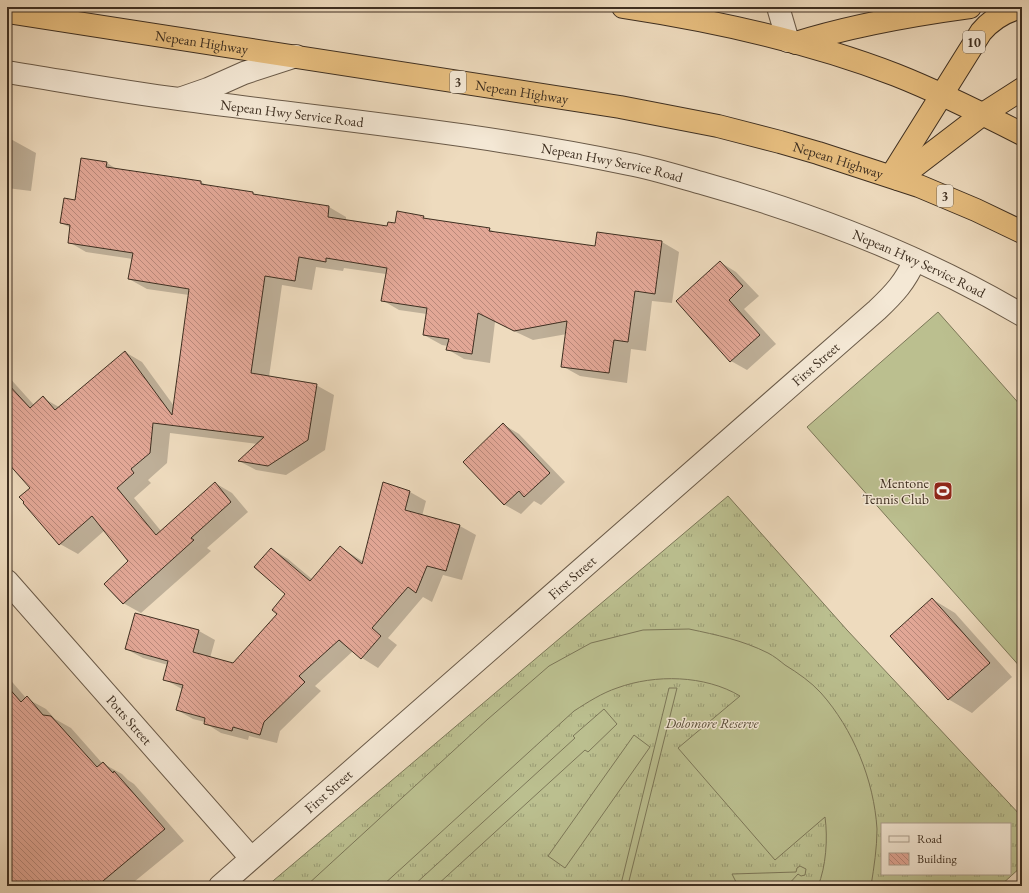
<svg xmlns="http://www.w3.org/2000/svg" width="1029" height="893" viewBox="0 0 1029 893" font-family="'EB Garamond',serif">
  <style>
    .grass { fill: url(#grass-tufts); stroke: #7c7758; fill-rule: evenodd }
    .pitch { fill: #bbbf8f; stroke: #7c7758 }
    .shadow { fill: #0003 }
    .building { fill: url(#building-back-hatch); stroke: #3e2f21 }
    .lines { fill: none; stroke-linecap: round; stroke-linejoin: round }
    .minor-casing { stroke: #6a5a48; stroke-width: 24 }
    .trunk-casing { stroke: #3e2f21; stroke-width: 24 }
    .minor { stroke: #f4e8d5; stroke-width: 22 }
    .trunk { stroke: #e7be7f; stroke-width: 22 }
    .labels { text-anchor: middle; stroke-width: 3; stroke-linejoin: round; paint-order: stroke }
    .shield { fill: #f4e8d5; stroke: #756657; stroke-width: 1 }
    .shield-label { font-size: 13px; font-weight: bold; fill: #3e2f21 }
    .street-label { font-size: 14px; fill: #3e2f21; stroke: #f4e8d5 }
    .poi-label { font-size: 14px; fill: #3e2f21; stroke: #f4e8d5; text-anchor: end }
    .park-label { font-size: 14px; font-style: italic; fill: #574c37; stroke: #f4e8d5 }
  </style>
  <defs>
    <pattern id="grass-tufts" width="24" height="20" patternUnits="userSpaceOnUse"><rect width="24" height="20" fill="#bbbf8f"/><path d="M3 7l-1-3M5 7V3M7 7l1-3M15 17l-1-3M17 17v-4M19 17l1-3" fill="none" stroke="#999c74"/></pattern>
    <pattern id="building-back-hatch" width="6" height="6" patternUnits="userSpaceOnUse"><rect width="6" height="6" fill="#e2a796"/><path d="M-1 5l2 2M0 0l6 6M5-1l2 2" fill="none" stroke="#b9887a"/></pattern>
  </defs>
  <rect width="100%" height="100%" fill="#eedbbe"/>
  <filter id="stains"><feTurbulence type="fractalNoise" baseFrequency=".005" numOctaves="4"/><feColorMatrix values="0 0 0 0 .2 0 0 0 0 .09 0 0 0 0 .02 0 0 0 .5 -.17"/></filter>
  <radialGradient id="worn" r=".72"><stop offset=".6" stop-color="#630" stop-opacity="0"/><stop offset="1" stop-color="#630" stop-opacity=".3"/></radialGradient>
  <path class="grass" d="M728,496l119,134 175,187v49l-22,20h-733zM882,824h128v50h-128z"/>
  <path class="pitch" d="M938,312l84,95v262l-215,-242z
    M689,629c28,6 53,11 79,24 6,3 12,8 17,12 13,8 26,17 36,28 32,36 53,87 56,136 0,19 -3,38 -6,57h-53c8,-19 10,-48 7,-69l-50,43 -97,-112 62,-52c-35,-21 -85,-22 -123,-8 -15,5 -29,14 -43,23l-192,175h-76l182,-167 61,-53 42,-23 52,-13z
    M669,688h8l-49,197 3,1h-25l1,-5 14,3z
    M604,709l13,15 -29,28 -3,-2 -149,136h-23l162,-148 -2,-2z
    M634,735l16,12 -85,121 -17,-12z
    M800,866l6,3 -1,6 -4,1 -3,-2 -11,12h-49l-6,-12 64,-2 1,-4z"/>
  <path class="shadow" d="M7,137l29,16 -5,38 -24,-3z
    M82,159l25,4 11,7 83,12 7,4 45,7 5,3 71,11 17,10v4l42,6 35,-10 7,3 59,9 8,4 99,14 66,-5 17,10 -7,51 -20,-2 -6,50 -15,-2 -4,34 -47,-7 -18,-10 5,-32 -34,6 -38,-18 -5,41 -26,-4 -17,-10 1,-3 -6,-1 -18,-10 3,-21 -28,-4 -17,-10 4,-26 -42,-6 -1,3 -27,-4 -4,23 -30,-5 -13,92 47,8 18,10 -9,55 -39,25 -30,-5 -17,-9 19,-17 -88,-11 -3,30 -19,17 3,3 -17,15 27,33 54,-48 17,10 16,19 -41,36 4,3 -70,62 -18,-10 6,-42 -24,-31 -27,24 -18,-10 -29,-56 -24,-27v-86l27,30 9,-7 16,9 66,-55 17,10 32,44 15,-111 -42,-6 -18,-10 4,-20 -47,-7 -17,-10 2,-14 -10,-5 14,-22z
    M720,262l16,10 23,24 -15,13 32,35 -29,26 -16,-9z
    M503,424l16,10 46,48 -24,23 -7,-4 -13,13 -16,-9 -41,-43z
    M383,484l27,8 16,9 -4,15 38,10 16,9 -14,45 -19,-5 -11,27 -9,-5 -35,41 9,7 -19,23 -16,-10 -9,-7 -38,35 6,5 -41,40 -3,12 -28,-7 -1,4 -27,-7 -16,-10v-1l-12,-3 -16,-9 5,-21 -18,-10 4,-14 -25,-7 -17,-9 10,-35 63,17 16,9 -5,18 23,6 46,-50 8,-20 -15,-45 16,10 25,21 27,-33 24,15z
    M932,599l23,14 57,64 -40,36 -24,-14z
    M7,676l19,22 20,11 9,10 16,9 31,35 20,11 6,6 6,4 50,57 -55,45h-122z"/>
  <path class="building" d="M81,158l26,4 -1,5 95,14v3l52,8v2l76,12 -1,11 59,9 1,-4 7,1 2,-12 27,5 -1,2 67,10 -1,3 106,15 2,-14 65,9 -7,53 -20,-3 -7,51 -14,-2 -5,33 -48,-6 6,-46 -53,10 -36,-18 -6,41 -26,-4 3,-11 -26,-4 4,-27 -46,-7 6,-33 -61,-10v4l-27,-5 -4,24 -30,-5 -14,97 66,11 -9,56 -40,26 -30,-5 26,-24 -111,-14 -3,30 -19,16 3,4 -17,15 39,47 59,-53 16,20 -40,36 3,2 -71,64 -19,-20 24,-23 -36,-45 -33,29 -36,-42 1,-1 -5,-5 11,-9 -23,-26v-79l23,25 13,-12 12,14 70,-59 47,64 17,-126 -61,-10 5,-26 -65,-10 2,-18 -10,-2 4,-25 11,2z
    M720,261l23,25 -14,14 31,35 -30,27 -54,-61z
    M503,423l47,50 -26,24 -5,-6 -15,14 -41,-43z
    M383,482l27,9 -5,19 55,15 -14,46 -19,-5 -11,27 -8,-6 -36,41 9,8 -20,23 -22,-19 -40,36 6,6 -41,40 -4,13 -27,-8 -1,4 -28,-7 1,-6 -29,-8 7,-25 -20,-5 5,-19 -43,-12 10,-36 64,17 -6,22 40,11 44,-49 -5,-4 13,-16 -31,-27 17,-19 39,33 30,-35 22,18z
    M932,598l58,65 -42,37 -58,-64z
    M7,686l14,16 6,-6 16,19 8,1 46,51 6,-5 10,11 1,-2 51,58 -68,57h-90z"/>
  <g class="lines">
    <defs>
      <g id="minor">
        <path d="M778,7l10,34"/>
        <path id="s1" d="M7,72c57,9 115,20 172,27 150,20 301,34 450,65 26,5 51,13 76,20 110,31 219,73 317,131"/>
        <path d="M182,98l26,-9 36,-16 52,-17"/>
        <path id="s2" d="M7,581l244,277"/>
        <path id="s3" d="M220,886l657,-576c18,-17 28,-28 38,-50"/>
      </g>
      <g id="trunk">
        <path d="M623,7c92,14 185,34 273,68 43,17 85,38 126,59"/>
        <path id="s4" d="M7,12l613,95 98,19 62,16 38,11 101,33 57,24 46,22"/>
        <path d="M796,43c57,-18 115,-28 174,-36"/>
        <path d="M891,176l90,-144c11,-13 24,-21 41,-25"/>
        <path d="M898,179l85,-65 39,-25"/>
      </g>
    </defs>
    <use href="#minor" class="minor-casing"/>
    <use href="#trunk" class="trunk-casing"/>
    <use href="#minor" class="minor"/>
    <use href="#trunk" class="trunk"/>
  </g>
  <defs>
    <symbol id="stadium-square" viewBox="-11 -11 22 22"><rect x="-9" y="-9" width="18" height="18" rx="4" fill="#8f2418" stroke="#f4e8d5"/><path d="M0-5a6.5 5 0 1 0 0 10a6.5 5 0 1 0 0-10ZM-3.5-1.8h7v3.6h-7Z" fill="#fff"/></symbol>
  </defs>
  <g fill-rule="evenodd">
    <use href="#stadium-square" x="932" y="480" width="22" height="22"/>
  </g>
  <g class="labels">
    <g class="shield">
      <rect x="963" y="31" width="22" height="22" rx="3"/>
      <rect x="450" y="71" width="16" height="22" rx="3"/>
      <rect x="937" y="185" width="16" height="22" rx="3"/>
    </g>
    <g class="shield-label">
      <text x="974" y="47">10</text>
      <text x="458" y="87">3</text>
      <text x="945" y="201">3</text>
    </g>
    <g class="street-label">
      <text dy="5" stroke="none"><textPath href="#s4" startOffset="197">Nepean Highway</textPath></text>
      <text dy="5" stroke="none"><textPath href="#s4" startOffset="521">Nepean Highway</textPath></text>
      <text dy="5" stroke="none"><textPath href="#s1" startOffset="288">Nepean Hwy Service Road</textPath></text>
      <text dy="5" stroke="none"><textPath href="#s4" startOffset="845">Nepean Highway</textPath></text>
      <text dy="5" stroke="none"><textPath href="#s1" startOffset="612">Nepean Hwy Service Road</textPath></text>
      <text dy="5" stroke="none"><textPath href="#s1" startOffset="936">Nepean Hwy Service Road</textPath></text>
      <text dy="5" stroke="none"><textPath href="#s3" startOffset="792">First Street</textPath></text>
      <text dy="5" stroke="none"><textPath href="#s3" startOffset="468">First Street</textPath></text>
      <text dy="5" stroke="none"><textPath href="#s2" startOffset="185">Potts Street</textPath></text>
      <text dy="5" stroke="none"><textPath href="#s3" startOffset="144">First Street</textPath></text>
    </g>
    <g class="poi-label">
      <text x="929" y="488">Mentone<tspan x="929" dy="16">Tennis Club</tspan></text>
    </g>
    <g class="park-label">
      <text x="712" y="728">Dolomore Reserve</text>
    </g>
  </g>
  <rect width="1029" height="893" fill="none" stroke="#eedbbe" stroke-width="24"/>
  <rect x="8" y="8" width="1013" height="877" fill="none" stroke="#3e2f21" stroke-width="2"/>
  <rect x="12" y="12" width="1005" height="869" fill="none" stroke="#3e2f21"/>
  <rect x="881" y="823" width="130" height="52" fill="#f4e8d5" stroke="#ab9e8d"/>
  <rect x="889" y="836" width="20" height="6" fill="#f4e8d5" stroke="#ab9e8d"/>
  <text x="917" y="843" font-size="12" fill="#3e2f21">Road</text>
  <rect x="889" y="853" width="20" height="12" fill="url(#building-back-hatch)" stroke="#ab9e8d"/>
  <text x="917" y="863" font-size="12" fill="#3e2f21">Building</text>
  <rect width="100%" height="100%" filter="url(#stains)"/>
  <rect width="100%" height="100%" fill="url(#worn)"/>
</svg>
